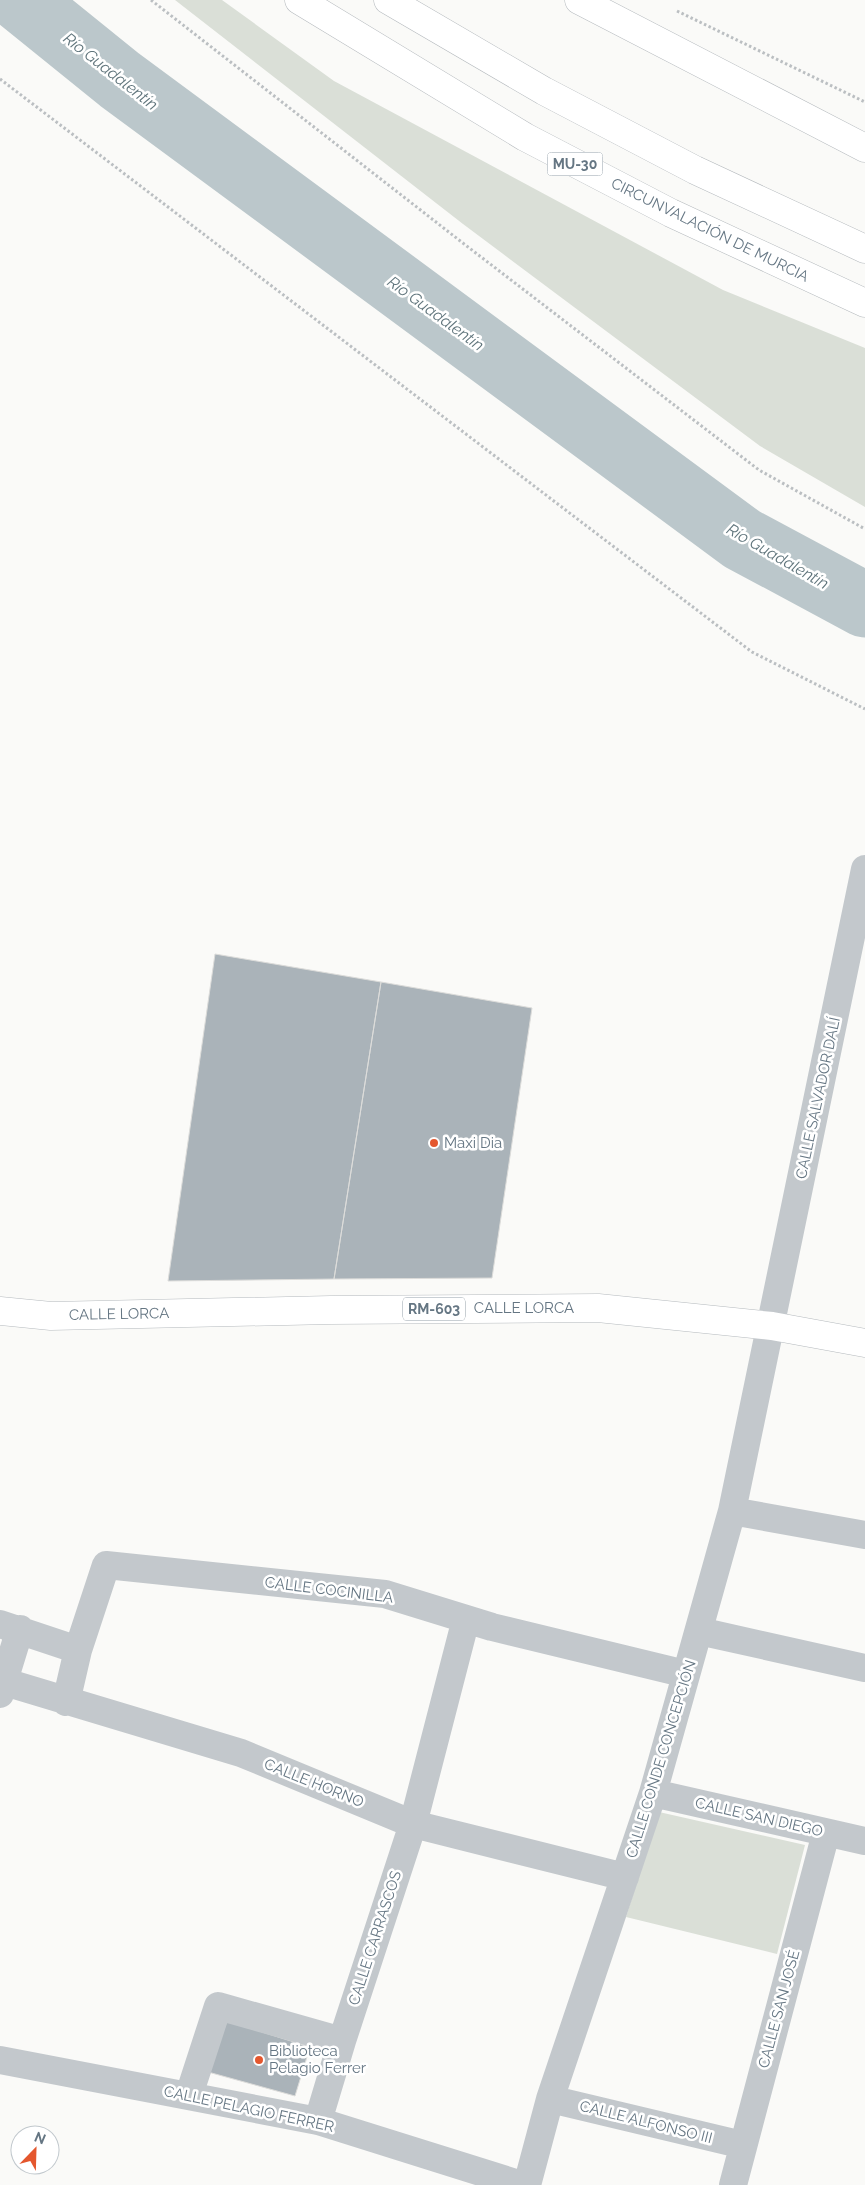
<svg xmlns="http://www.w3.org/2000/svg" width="865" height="2185" viewBox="0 0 865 2185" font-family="Raleway,sans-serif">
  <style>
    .green { fill: #dadfd7 }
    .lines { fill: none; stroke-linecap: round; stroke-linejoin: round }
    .river { stroke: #bbc7cb; stroke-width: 65 }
    .building { fill: #aab3b9; stroke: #dcdcda }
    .primary-casing { stroke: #b5babe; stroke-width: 29 }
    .highway-casing { stroke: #b4b9bd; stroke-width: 29 }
    .path { stroke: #bbbfc2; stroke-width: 3; stroke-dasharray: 2.5 2.5; stroke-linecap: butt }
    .street { stroke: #c3c8cc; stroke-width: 28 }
    .primary { stroke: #fff; stroke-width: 28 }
    .highway { stroke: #fff; stroke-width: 28 }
    .poi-dot { fill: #e4572e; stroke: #fff; stroke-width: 2 }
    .labels { text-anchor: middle; stroke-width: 5; stroke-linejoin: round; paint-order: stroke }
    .shield { fill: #fff; stroke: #939fa8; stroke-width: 1 }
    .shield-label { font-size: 14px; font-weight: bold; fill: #657683 }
    .street-label { font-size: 15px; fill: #657683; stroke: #fff }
    .poi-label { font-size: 15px; fill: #657683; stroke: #fff; text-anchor: start }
    .water-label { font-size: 16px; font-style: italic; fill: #60757c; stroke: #fff }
  </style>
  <rect width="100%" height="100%" fill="#fafaf8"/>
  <path class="green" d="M175,0h47l112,81 389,209 142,58v159l-105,-61 -297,-222z
    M659,1812l146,33 -28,109 -151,-37z"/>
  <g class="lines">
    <path class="river" d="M21,0l99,80 622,459 123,66"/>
  </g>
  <path class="building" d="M215,954l166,28 -47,297 -166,2z
    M381,982l151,26 -40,270 -158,1z
    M227,2021l83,26 -15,49 -87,-24z"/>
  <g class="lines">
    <defs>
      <path id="primary" d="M579,0l286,148
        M0,1311l51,5 280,-6 267,-2 174,18 93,17"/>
      <path id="highway" d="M299,0l226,137 146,76 194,90
        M388,0l156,91 151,79 170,79"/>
    </defs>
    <use href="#primary" class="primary-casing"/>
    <use href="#highway" class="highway-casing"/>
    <path class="path" d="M151,0l317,247 291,223 106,59
      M677,11l188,91
      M0,79l752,573 113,57"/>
    <path class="street" d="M732,1511l133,24
      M0,1624l78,26
      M699,1631l166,37
      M5,1682l236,71 172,71 212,53
      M0,1694l20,-65
      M66,1702l12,-52 28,-85 279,29 107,33 194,47
      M653,1793l212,48
      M0,2060l318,61 204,64
      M189,2095l29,-89 124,35
      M550,2099l193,46
      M318,2121l24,-80 71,-217 53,-205
      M527,2185l23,-86 103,-306 79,-282 133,-642
      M733,2185l93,-352"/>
    <use href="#primary" class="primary"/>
    <use href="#highway" class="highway"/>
  </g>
  <g class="poi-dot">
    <circle cx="434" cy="1143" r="5"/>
    <circle cx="259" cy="2060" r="5"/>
  </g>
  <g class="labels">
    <g class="shield">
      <rect x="547.5" y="152.5" width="55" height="23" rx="4"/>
      <rect x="403" y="1297.5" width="62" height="23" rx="4"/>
    </g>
    <g class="shield-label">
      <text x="575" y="169">MU-30</text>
      <text x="434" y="1314">RM-603</text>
    </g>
    <g class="street-label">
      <text transform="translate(710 230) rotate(26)" y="5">CIRCUNVALACIÓN DE MURCIA</text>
      <text transform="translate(818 1098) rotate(-78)" y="5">CALLE SALVADOR DALÍ</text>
      <text x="524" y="1313">CALLE LORCA</text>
      <text transform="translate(119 1314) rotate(-1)" y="5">CALLE LORCA</text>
      <text transform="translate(329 1590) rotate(7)" y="5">CALLE COCINILLA</text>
      <text transform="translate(661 1759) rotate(-73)" y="5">CALLE CONDE CONCEPCIÓN</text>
      <text transform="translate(314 1783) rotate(22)" y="5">CALLE HORNO</text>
      <text transform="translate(759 1817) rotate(13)" y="5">CALLE SAN DIEGO</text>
      <text transform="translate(375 1938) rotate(-72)" y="5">CALLE CARRASCOS</text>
      <text transform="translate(779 2009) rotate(-75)" y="5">CALLE SAN JOSÉ</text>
      <text transform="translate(249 2109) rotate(12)" y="5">CALLE PELAGIO FERRER</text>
      <text transform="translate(646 2122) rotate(14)" y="5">CALLE ALFONSO III</text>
    </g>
    <g class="poi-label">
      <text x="444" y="1148">Maxi Dia</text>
      <text x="269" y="2056">Biblioteca<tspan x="269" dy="17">Pelagio Ferrer</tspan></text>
    </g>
    <g class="water-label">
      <text transform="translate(111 71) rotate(38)" y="6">Río Guadalentín</text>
      <text transform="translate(436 313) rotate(36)" y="6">Río Guadalentín</text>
      <text transform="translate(778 556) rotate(30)" y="6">Río Guadalentín</text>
    </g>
  </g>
  <g transform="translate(35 2150) rotate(23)"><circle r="24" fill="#ffffff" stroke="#c1c8cd"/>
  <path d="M0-4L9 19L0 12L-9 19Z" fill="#e4572e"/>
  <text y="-8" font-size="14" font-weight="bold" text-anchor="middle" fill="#657683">N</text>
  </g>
</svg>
